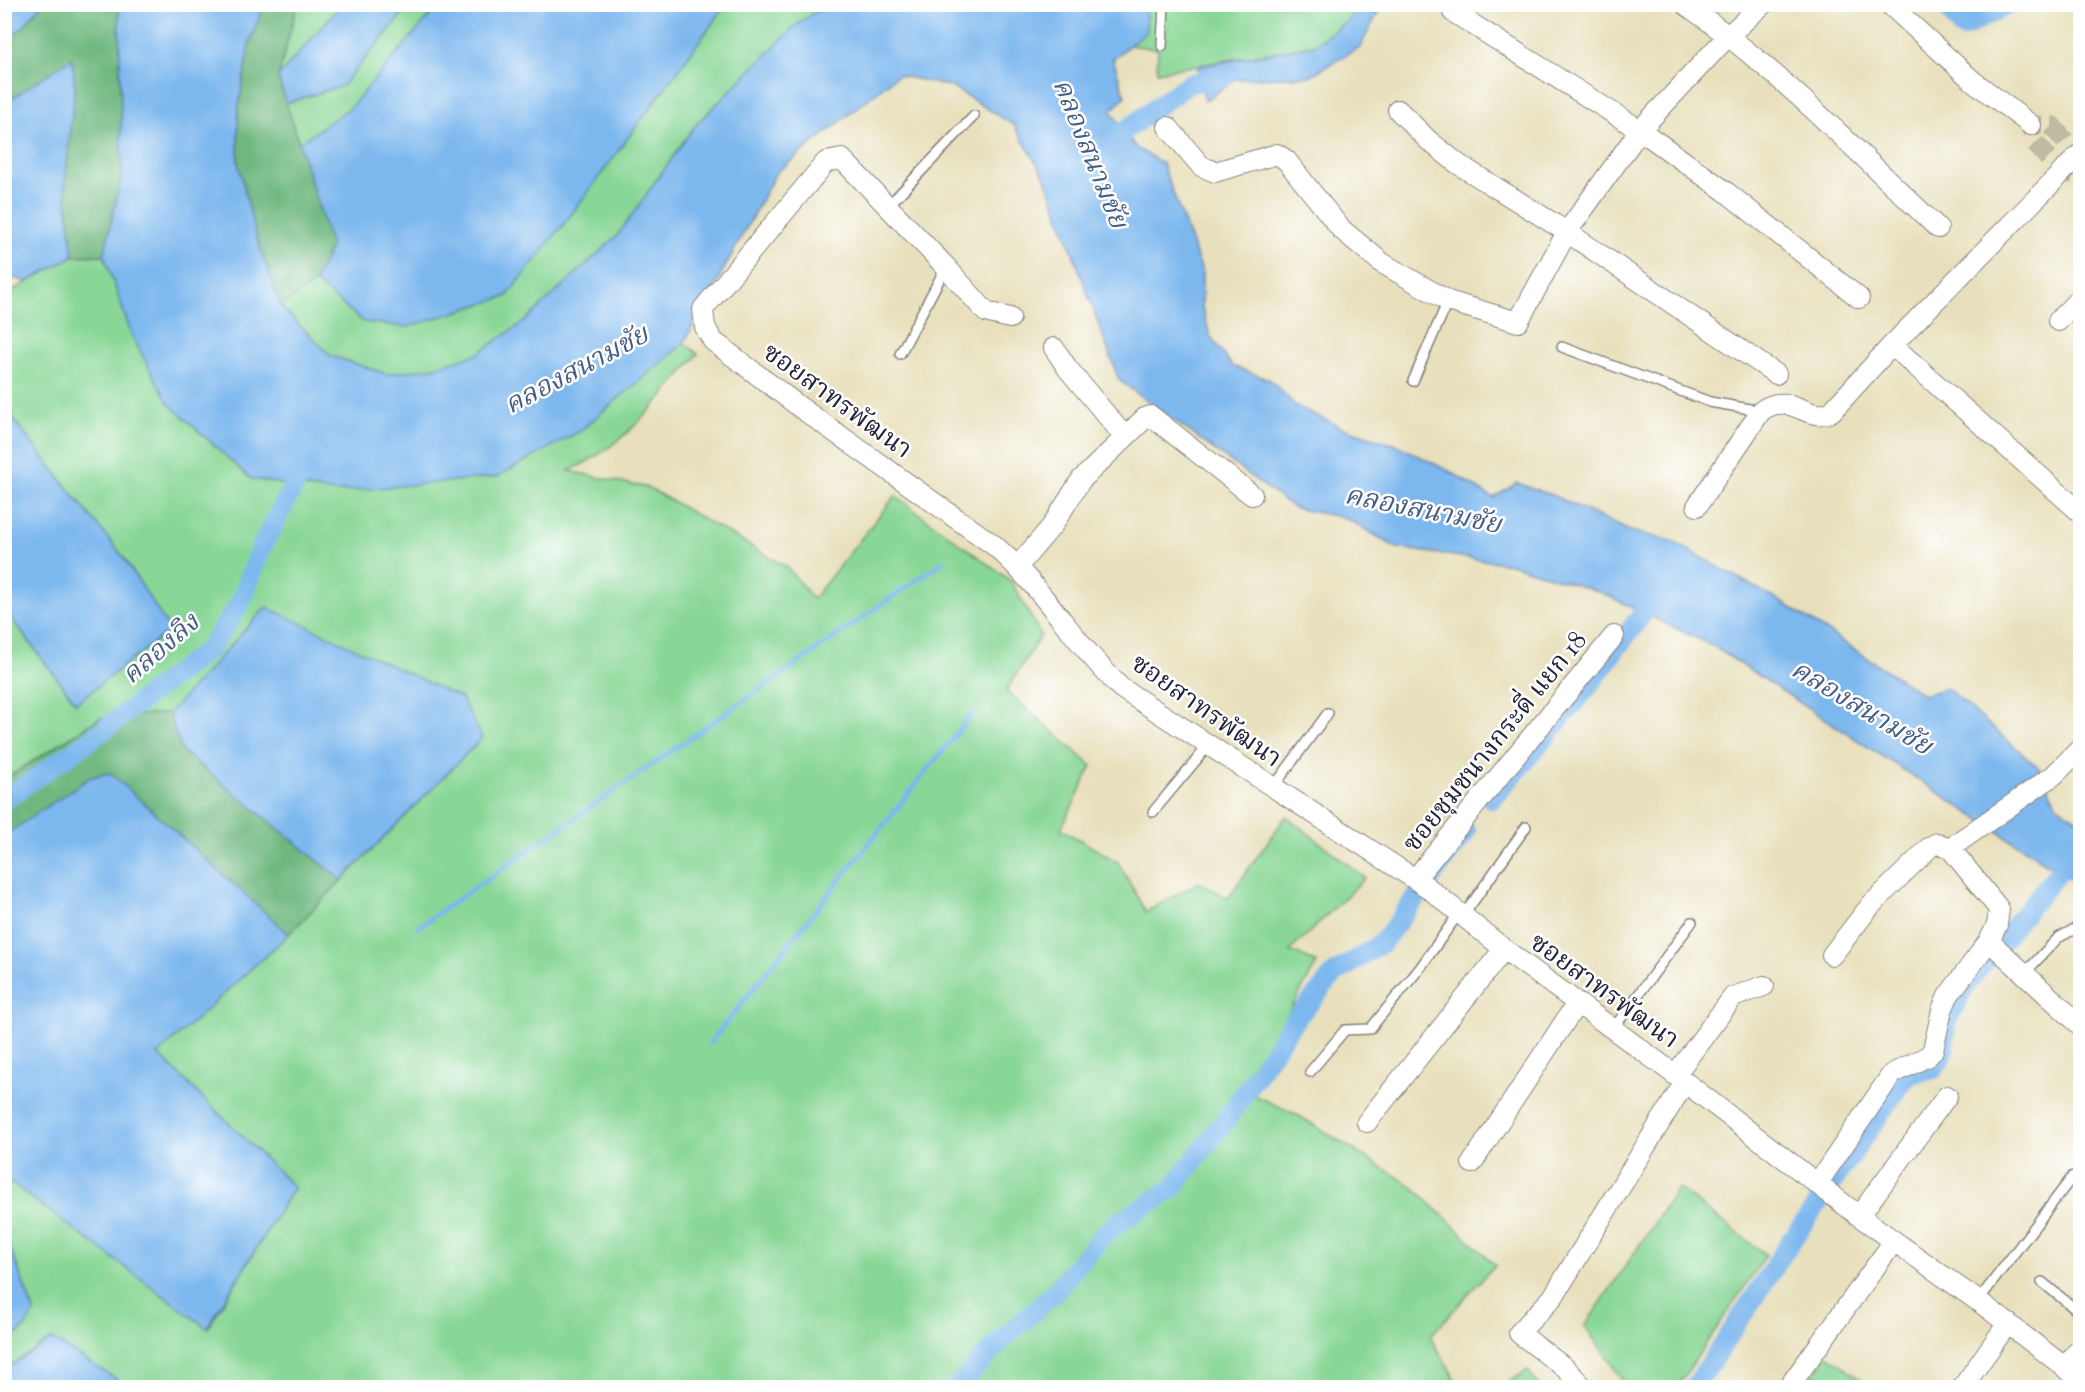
<svg xmlns="http://www.w3.org/2000/svg" width="2085" height="1392" viewBox="0 0 2085 1392" font-family="'Sorts Mill Goudy','Noto Serif Thai',serif">
  <style>
    .green { fill: #89d796; stroke: #567c68; stroke-width: 1.5 }
    .forest { fill: #6eb87f; stroke: #486d5d; stroke-width: 1.5 }
    .water { fill: #7cb7ee; stroke: #4f6c94; stroke-width: 1.5 }
    .lines { fill: none; stroke-linecap: round; stroke-linejoin: round }
    .stream { stroke: #7cb7ee; stroke-width: 5 }
    .canal { stroke: #7cb7ee; stroke-width: 20 }
    .street-tunnel { stroke: #c0baa2; stroke-width: 20; stroke-dasharray: 20 10; stroke-linecap: butt }
    .lane-casing { stroke: #85817c; stroke-width: 12 }
    .street-casing { stroke: #85817c; stroke-width: 22 }
    .lane { stroke: #fff; stroke-width: 9 }
    .street { stroke: #fff; stroke-width: 20 }
    .labels { text-anchor: middle; stroke-width: 5; stroke-linejoin: round; paint-order: stroke }
    .street-label { font-size: 26px; fill: #22223b; stroke: #fff }
    .water-label { font-size: 27px; font-style: italic; fill: #465e83; stroke: #fff }
  </style>
  <rect width="100%" height="100%" fill="#fff"/>
  <filter id="ink" filterUnits="userSpaceOnUse"><feTurbulence type="fractalNoise" baseFrequency=".0167" numOctaves="2"/><feDisplacementMap in="SourceGraphic" scale="12" xChannelSelector="R" yChannelSelector="G"/><feConvolveMatrix kernelMatrix="1 2 1 2 8 2 1 2 1" color-interpolation-filters="sRGB"/></filter>
  <filter id="wash" filterUnits="userSpaceOnUse"><feTurbulence type="fractalNoise" baseFrequency=".008" numOctaves="4" result="noise"/><feDisplacementMap in="SourceGraphic" scale="24" xChannelSelector="R" yChannelSelector="G"/><feGaussianBlur stdDeviation="1.35" result="paint"/><feColorMatrix in="noise" values="0 0 0 0 0 0 0 0 0 0 0 0 0 0 0 0 0 1.4 0 .05"/><feComposite in="paint" operator="in"/></filter>
  <g filter="url(#wash)">
    <rect width="100%" height="100%" fill="#e8e0bc"/>
    <path class="green" d="M297,5h45l-64,72z
      M410,5h29l-89,103 -51,35 -13,-40 56,-17z
      M726,5h100l-31,21 -101,101 -77,110 -92,84 -47,33 -46,14 -45,6 -56,-18 -50,-49 34,-25 49,40 207,-107z
      M1145,5h203l4,12 -37,28 -158,27 1,-23 -28,-4 17,-14z
      M104,255l28,81 448,95 104,-88 14,11c-41,48 -70,90 -129,117l80,17 138,79 26,32 82,-103 116,85 30,54 -35,56 86,75 -31,63 57,33 28,50 53,-30 29,16 58,-82 79,62 -75,73 27,12 -73,128 52,23 116,72 83,79 -65,71 30,51 -1331,1 -77,-49 -47,30v-23l21,-20 8,-14 -29,-78v-56l203,150 86,-141 -137,-133 132,-120 193,-196 -216,-130 -97,105 -69,5 -95,61v-169l71,93 93,-73 -45,-72 -109,-136 -10,-24v-103l68,-39z
      M1678,1188l88,67 -89,132h-50l-42,-61z
      M1827,1355l46,32h-68z
      M1528,1370l11,17h-38z"/>
    <path class="forest" d="M41,5h80l-2,4 3,164 -18,82 -31,1 -8,-74 10,-95 -3,-28 -67,46v-63l18,-15z
      M264,5h33l-19,72 53,169 -16,36 -34,25 -25,-71 -18,-73v-54l12,-68z
      M169,713l12,37 161,130 -53,54 -179,-161 -19,4 -86,58v-56l95,-61z"/>
    <path class="water" d="M5,4l36,1 -18,22 -18,15z
      M342,4l68,1 -68,81 -56,17 -8,-26z
      M121,5h143l-14,36 -12,68v54l18,73 25,71 50,49 56,18 45,-6 45,-14 48,-33 92,-85 77,-109 101,-101 30,-21h320l2,26 -34,28 12,37 -14,15 25,37 26,15 40,108v36l8,29 22,30 38,14 26,26 47,22 56,18 50,25 44,27 24,-15 35,12 78,36 42,10 113,63 139,91 23,-7 91,79 19,38 23,17v63l-367,-239 -111,-53 -91,-29 -114,-16 -51,-30 -52,-10 -175,-128 -73,-201 -32,-54 -62,-38 -54,-12 -122,98 -92,170 -104,88 -83,46 -161,15 -85,-13 -82,-75 -37,-68 -28,-81 18,-82 -3,-164z
      M439,5h287l-155,210 -64,81 -100,31 -43,-5 -49,-40 16,-36 -32,-103 51,-35z
      M1348,5h34l-22,42 -50,29 -74,3 -31,22 -8,-34 118,-22 37,-28z
      M72,58l3,29 -10,95 8,74 -46,26 -22,-6v-171l3,-4z
      M4,398l11,24 109,136 46,72 -94,73 -71,-93z
      M266,607l195,91 21,40 -140,142 -161,-130 -12,-37z
      M110,773l179,161 -131,120 136,133 -87,141 -202,-150v-343l86,-58z
      M5,1234l29,78 -8,14 -21,20z
      M52,1339l77,48h-124v-18z"/>
    <g class="lines">
      <path class="stream" d="M417,928l526,-366
        M710,1043l262,-329"/>
      <path class="canal" d="M1945,4l17,24 48,-24
        M1104,146l84,-62 37,-8
        M1492,799l95,-111 71,-95
        M4,800l86,-60 119,-91 30,-44 22,-57 45,-85
        M956,1388l48,-50 48,-43 45,-53 22,-20 53,-33 56,-72 66,-96 40,-47 48,-31 84,-112
        M1694,1388l98,-148 109,-156 9,-10 24,-5 9,-14 3,-33 20,-38 109,-132"/>
    </g>
  </g>
  <g filter="url(#ink)">
    <g class="lines">
      <path class="street-tunnel" d="M2080,166l-2,-10 -26,-30 -21,-1 3,17 28,31 18,1"/>
      <defs>
        <path id="lane" d="M1162,46l2,-42
          M888,206l86,-90
          M1562,347l148,55 51,9
          M900,354l46,-87
          M1413,381l35,-80
          M1272,789l56,-76
          M1153,812l55,-66
          M1463,916l63,-89
          M2024,974l34,-36 22,-12
          M1613,1029l79,-107
          M1310,1072l35,-42 25,-1 50,-61 39,-55
          M2042,1282l38,31
          M1978,1301l95,-125"/>
        <path id="street" d="M1685,4c93,65 171,147 253,224
          M1889,4l84,77 58,44
          M1453,12l187,118 85,61 134,107
          M1398,110l30,30 30,24 109,68 209,142
          M1168,127l33,39 14,6 62,-18 9,6 55,69 41,34 66,38 70,21 49,-90 73,-102 89,-95 34,-31
          M1010,318l-24,-6 -40,-45 -104,-108 -16,3 -123,147 2,18 8,14 88,67 194,138c48,42 80,98 126,142l306,199 77,62 181,133 174,134 126,90 95,73
          M2058,321l22,-23
          M1892,345l188,167
          M1054,348l14,21 56,67
          M1697,506l64,-95c30,-22 47,14 71,0l60,-66 188,-191
          M1018,566l34,-40 29,-46 64,-62 6,-2 5,4 96,75
          M1415,879l199,-243
          M1989,941l91,84
          M1832,955l39,-50 59,-58 7,-4 13,5 104,-73 26,-26
          M1675,1075l58,-78 31,-11
          M1367,1122l137,-173
          M1472,1163l105,-160
          M1817,1184l75,-110 36,-18 5,-6 9,-40 6,-14 41,-55 8,-16 2,-16 -49,-61
          M1859,1216l88,-120
          M2065,1368l15,-20
          M1584,1388l-19,-20 -46,-35 34,-36 132,-215
          M1788,1388l106,-147
          M1962,1388l46,-65"/>
      </defs>
      <use href="#lane" class="lane-casing"/>
      <use href="#street" class="street-casing"/>
      <use href="#lane" class="lane"/>
      <use href="#street" class="street"/>
    </g>
  </g>
  <g class="labels">
    <g class="street-label">
      <text transform="translate(838 400) rotate(36)" y="9">ซอยสาทรพัฒนา</text>
      <text transform="translate(1207 710) rotate(35)" y="9">ซอยสาทรพัฒนา</text>
      <text transform="translate(1494 741) rotate(-51)" y="9">ซอยชุมชนางกระดี่ แยก 18</text>
      <text transform="translate(1605 990) rotate(36)" y="9">ซอยสาทรพัฒนา</text>
    </g>
    <g class="water-label">
      <text transform="translate(1091 153) rotate(68)" y="9">คลองสนามชัย</text>
      <text transform="translate(576 369) rotate(-28)" y="9">คลองสนามชัย</text>
      <text transform="translate(1423 509) rotate(11)" y="9">คลองสนามชัย</text>
      <text transform="translate(160 648) rotate(-41)" y="9">คลองลิง</text>
      <text transform="translate(1862 707) rotate(31)" y="9">คลองสนามชัย</text>
    </g>
  </g>
  <rect width="2085" height="1392" fill="none" stroke="#fff" stroke-width="24"/>
</svg>
